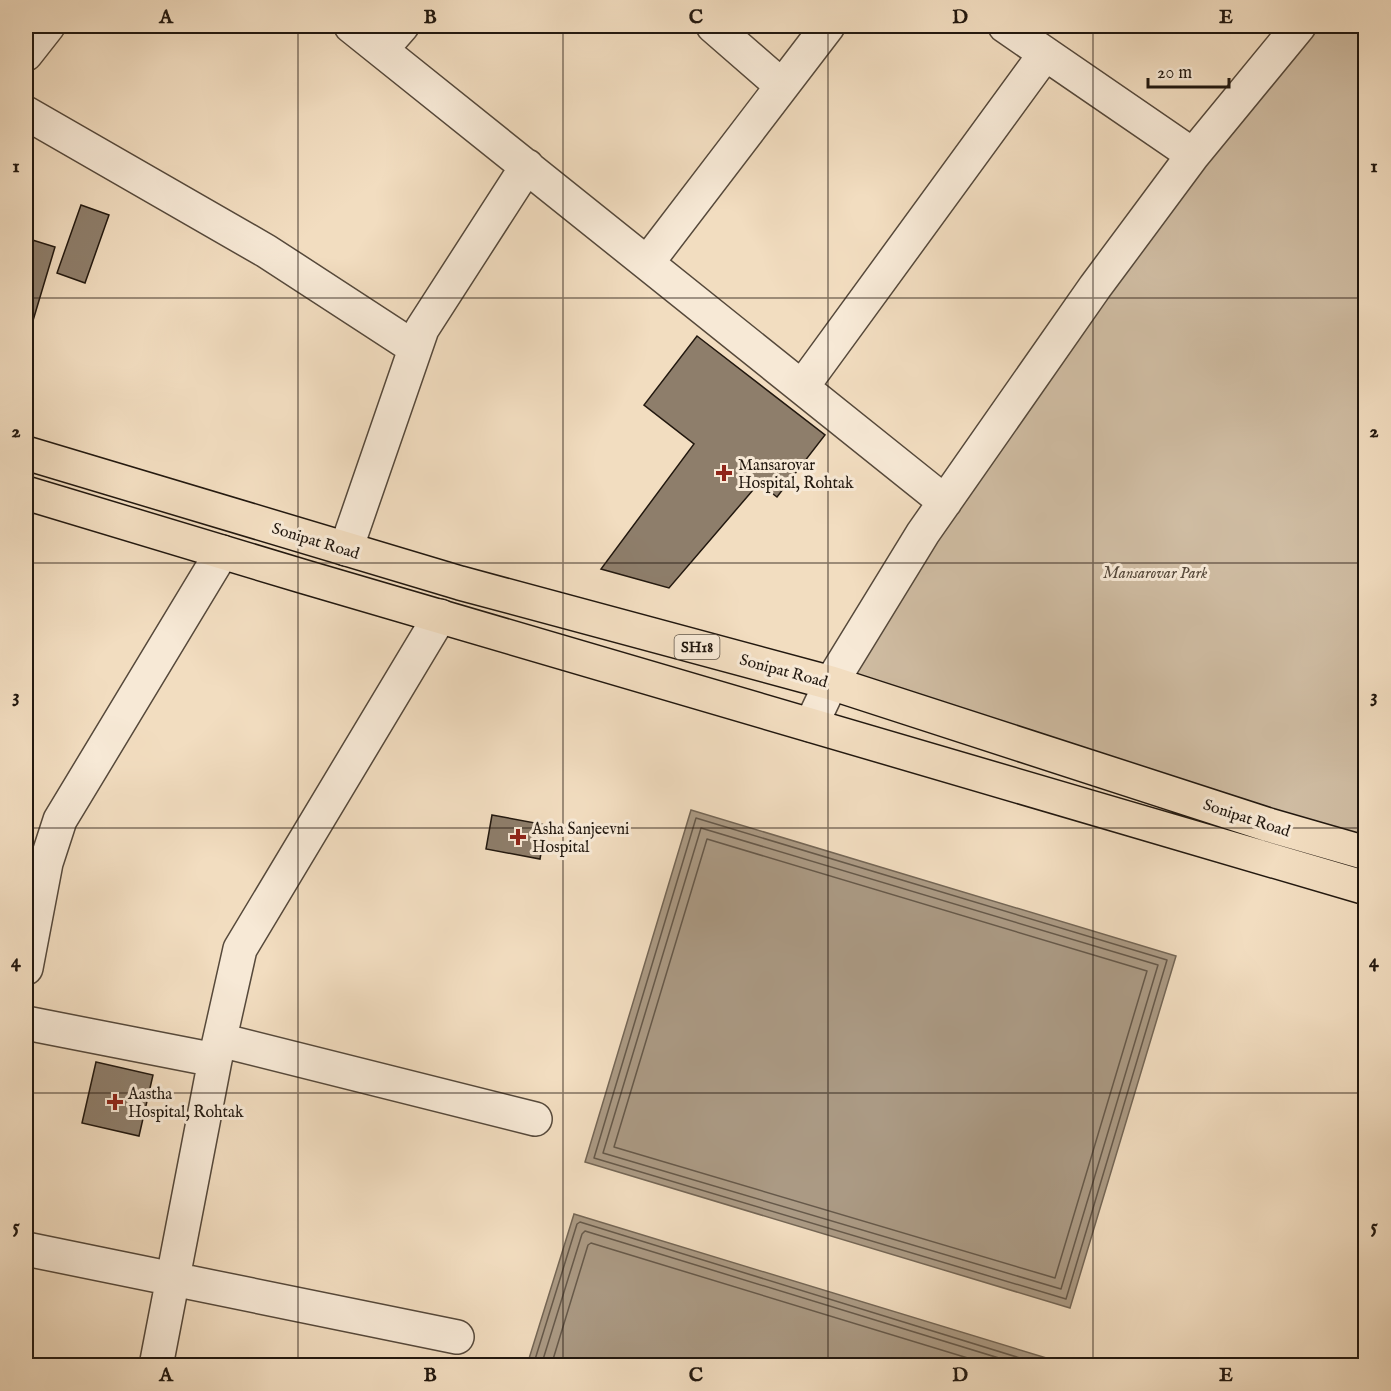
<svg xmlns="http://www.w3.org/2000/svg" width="1391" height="1391" viewBox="0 0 1391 1391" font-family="'IM FELL English',serif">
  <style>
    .green { fill: #cfbca2; stroke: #786a58; stroke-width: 1.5 }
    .water { fill: #ab9a84; stroke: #746655; stroke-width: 1.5 }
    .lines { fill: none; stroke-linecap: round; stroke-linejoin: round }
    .shore { stroke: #66594a; stroke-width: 1.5 }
    .building { fill: #8e7e6b; stroke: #22180f; stroke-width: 1.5 }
    .minor-casing { stroke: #56493b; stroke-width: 36 }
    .major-casing { stroke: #22180f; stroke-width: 36 }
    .minor { stroke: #f7e9d6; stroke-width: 33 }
    .major { stroke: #f2ddc0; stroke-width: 33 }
    .grid { fill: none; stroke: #22180f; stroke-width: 1.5; stroke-opacity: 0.55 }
    .poi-dot { fill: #8f2418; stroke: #f7e9d6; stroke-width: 2 }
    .labels { text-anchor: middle; stroke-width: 6; stroke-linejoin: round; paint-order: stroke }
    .shield { fill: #f7e9d6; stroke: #62574b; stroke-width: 1.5 }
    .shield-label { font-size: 15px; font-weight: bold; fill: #22180f }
    .poi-label { font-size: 16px; fill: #22180f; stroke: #f7e9d6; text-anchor: start }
    .street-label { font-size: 16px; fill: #22180f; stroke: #f7e9d6 }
    .park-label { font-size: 16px; font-style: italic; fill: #56493b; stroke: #f7e9d6 }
    .neatline { fill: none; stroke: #22180f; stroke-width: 2 }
    .grid-label { font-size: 20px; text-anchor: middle; font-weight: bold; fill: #22180f }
  </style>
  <rect width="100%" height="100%" fill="#f2ddc0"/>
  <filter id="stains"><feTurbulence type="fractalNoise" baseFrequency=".00333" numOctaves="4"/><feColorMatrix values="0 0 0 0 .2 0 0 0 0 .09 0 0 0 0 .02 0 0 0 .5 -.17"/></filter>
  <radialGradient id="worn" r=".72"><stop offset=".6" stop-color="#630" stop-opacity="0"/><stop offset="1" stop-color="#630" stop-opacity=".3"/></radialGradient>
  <path class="green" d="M1306,26h59v831l-537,-162 116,-193z"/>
  <path class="water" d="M691,810l485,146 -106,352 -485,-146z
    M574,1214l479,146 -2,5h-524z"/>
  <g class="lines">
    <path class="shore" d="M696,818l471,142 -101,339 -472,-141z
      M701,828l457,137 -97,324 -458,-136z
      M707,839l440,132 -92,307 -441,-131z
      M533,1366l44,-142 3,-2 466,144
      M541,1366l41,-132 3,-3 440,135
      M551,1366l37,-121 3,-2 403,123"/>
  </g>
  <path class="building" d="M81,205l28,10 -24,68 -28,-10z
    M26,238l29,9 -29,97z
    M697,336l128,99 -48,62 -18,-14 -90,105 -68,-19 93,-125 -50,-39z
    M492,815l54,10 -6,34 -54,-10z
    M96,1062l57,13 -14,61 -57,-13z"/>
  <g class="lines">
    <defs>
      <path id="minor" d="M351,26l594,476
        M713,26l69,60
        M1005,26l188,129
        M381,50l21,-24
        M26,54l22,-28
        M26,113l240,138 149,97
        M647,263l181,-237
        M802,387l243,-333
        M346,549l76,-220 105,-163
        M811,725l20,-42 92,-150 172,-246 98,-132 106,-129
        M26,968l20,-105 14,-43 162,-268
        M26,1023l189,37
        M220,1040l315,79
        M26,1249l431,88
        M156,1366l59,-306 25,-111 200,-333"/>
      <path id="major" d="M26,453l434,130 371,100 438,142 97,28
        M26,493l279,84 1061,311"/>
    </defs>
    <use href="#minor" class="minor-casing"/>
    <use href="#major" class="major-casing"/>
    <use href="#minor" class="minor"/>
    <use href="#major" class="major"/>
  </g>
  <path class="grid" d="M298,26v1340M563,26v1340M828,26v1340M1093,26v1340M26,298h1340M26,563h1340M26,828h1340M26,1093h1340"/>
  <g class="poi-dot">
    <path d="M721 464h6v6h6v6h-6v6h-6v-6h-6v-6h6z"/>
    <path d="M515 828h6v6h6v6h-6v6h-6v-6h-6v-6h6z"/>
    <path d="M112 1093h6v6h6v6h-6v6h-6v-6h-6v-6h6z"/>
  </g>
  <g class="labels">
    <rect class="shield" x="674.5" y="635" width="45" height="24" rx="4.5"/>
    <g class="shield-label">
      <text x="697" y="652">SH18</text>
    </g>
    <g class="poi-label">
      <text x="738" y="470">Mansarovar<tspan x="738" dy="18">Hospital, Rohtak</tspan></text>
      <text x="532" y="834">Asha Sanjeevni<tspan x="532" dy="18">Hospital</tspan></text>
      <text x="128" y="1099">Aastha<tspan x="128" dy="18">Hospital, Rohtak</tspan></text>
    </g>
    <g class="street-label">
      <text transform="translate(316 540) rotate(17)" y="6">Sonipat Road</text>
      <text transform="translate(784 670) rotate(15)" y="6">Sonipat Road</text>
      <text transform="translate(1247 817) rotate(18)" y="6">Sonipat Road</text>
    </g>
    <g class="park-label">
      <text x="1155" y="578">Mansarovar Park</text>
    </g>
  </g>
  <rect width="1391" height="1391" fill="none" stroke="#f2ddc0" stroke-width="66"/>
  <path d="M1148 78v9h81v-9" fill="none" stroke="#22180f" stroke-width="3"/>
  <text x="1157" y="78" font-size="18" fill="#22180f" stroke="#f7e9d6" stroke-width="4.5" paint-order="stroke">20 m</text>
  <rect x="33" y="33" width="1325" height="1325" class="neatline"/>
  <g class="grid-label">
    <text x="166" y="23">A</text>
    <text x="430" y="23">B</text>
    <text x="696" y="23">C</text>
    <text x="960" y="23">D</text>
    <text x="1226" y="23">E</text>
    <text x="16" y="172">1</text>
    <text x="1374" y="172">1</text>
    <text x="16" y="437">2</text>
    <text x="1374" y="437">2</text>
    <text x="16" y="702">3</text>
    <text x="1374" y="702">3</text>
    <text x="16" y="967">4</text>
    <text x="1374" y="967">4</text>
    <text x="16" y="1232">5</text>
    <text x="1374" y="1232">5</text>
    <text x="166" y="1381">A</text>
    <text x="430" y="1381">B</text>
    <text x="696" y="1381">C</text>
    <text x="960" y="1381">D</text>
    <text x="1226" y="1381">E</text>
  </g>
  <rect width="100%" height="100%" filter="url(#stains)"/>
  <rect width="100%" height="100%" fill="url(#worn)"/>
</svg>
